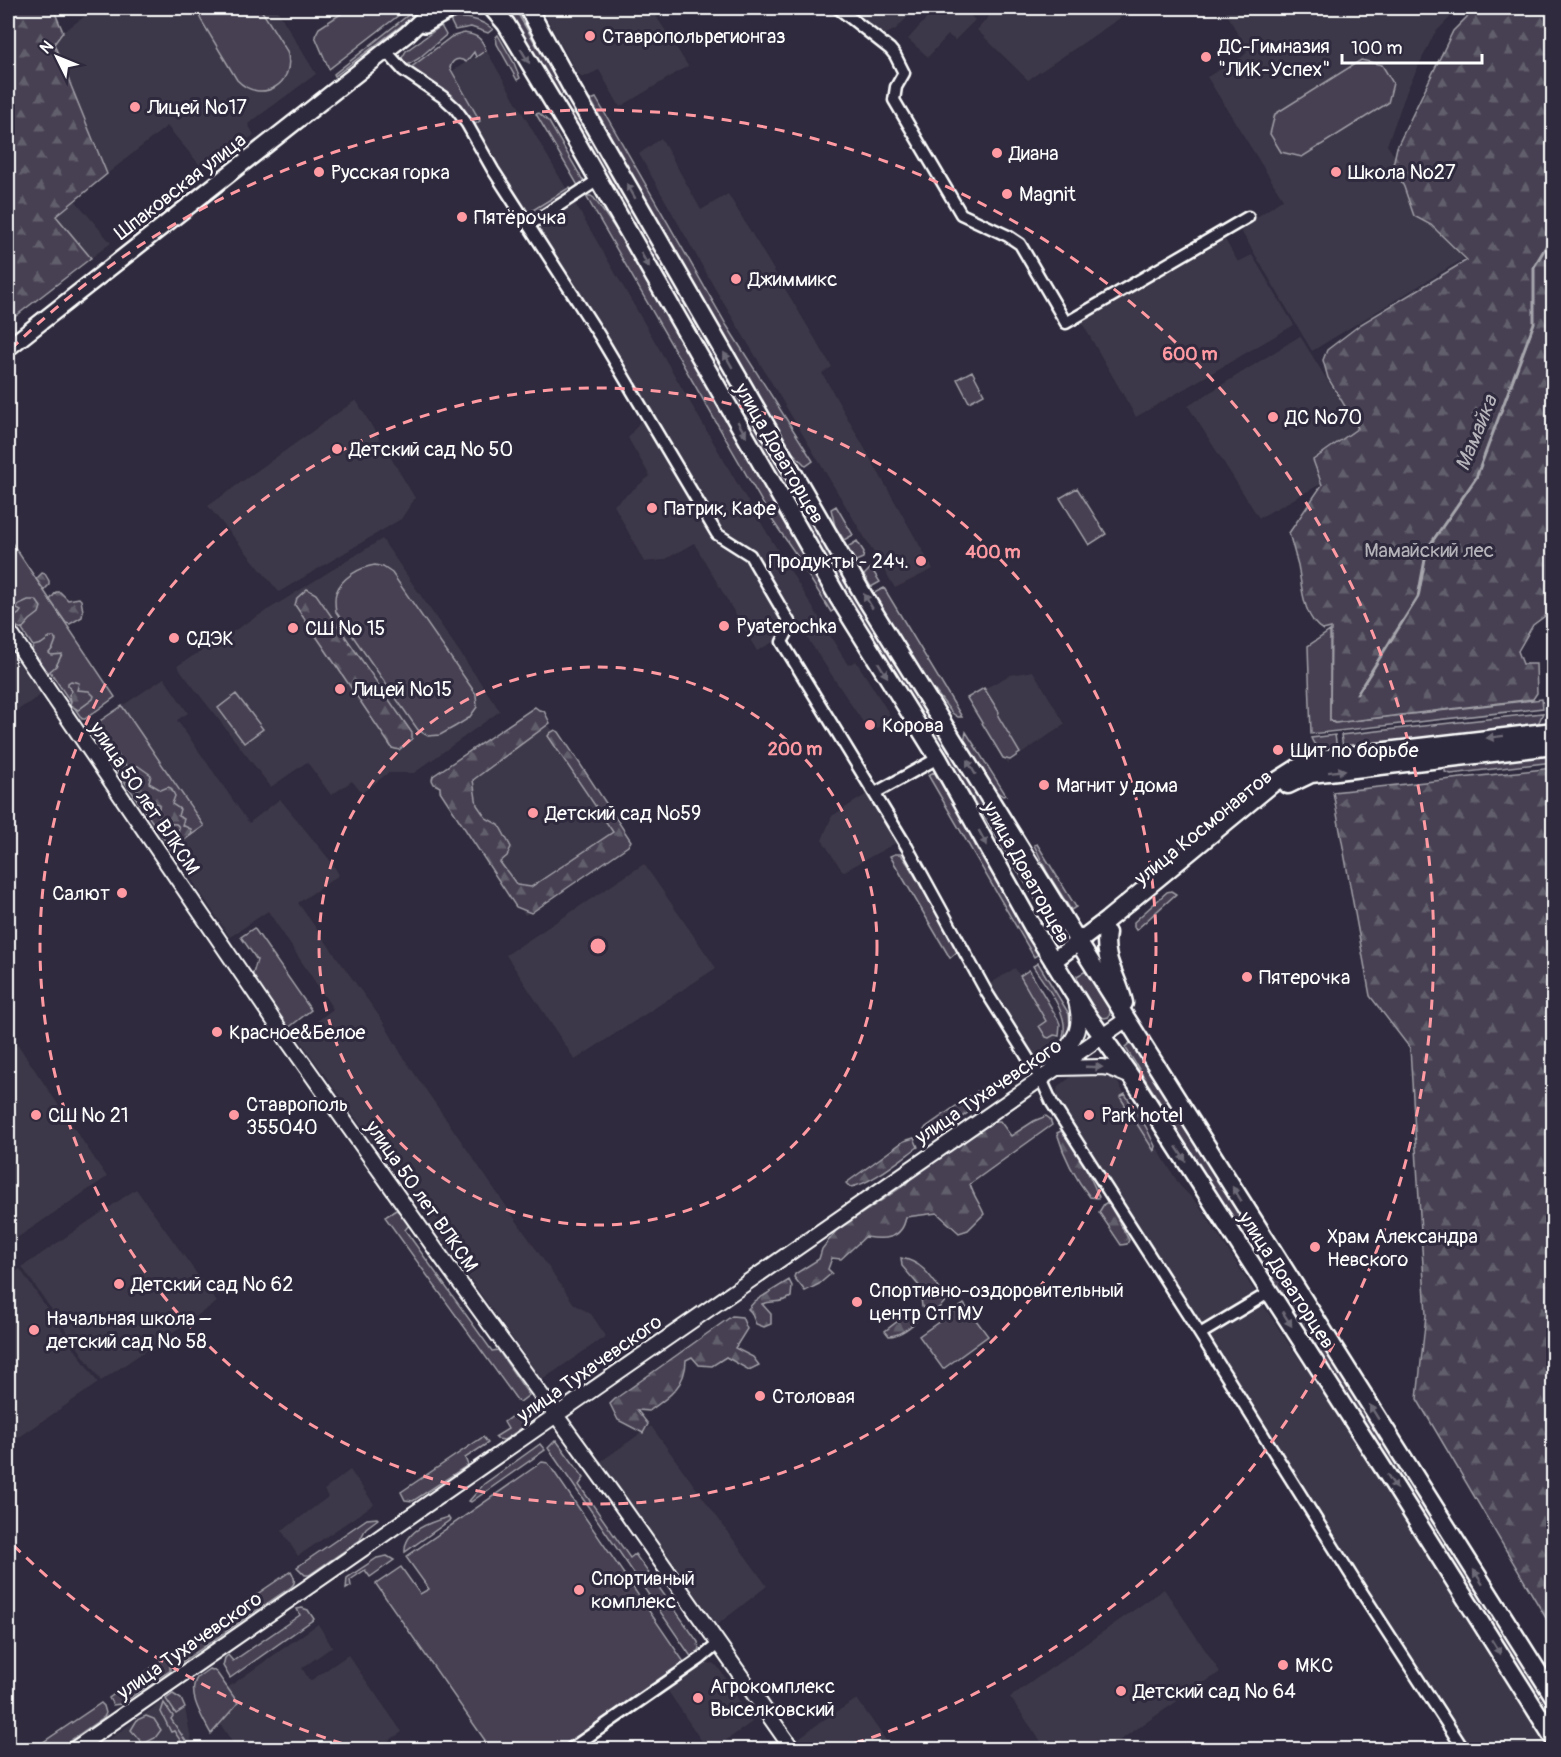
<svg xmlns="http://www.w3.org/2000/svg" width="1561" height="1757" viewBox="0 0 1561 1757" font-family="Pangolin,sans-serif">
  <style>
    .built { fill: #3c3749 }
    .green { fill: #464152; stroke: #a2a0a8; stroke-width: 1.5 }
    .forest { fill: url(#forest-firs); stroke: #a2a0a8; stroke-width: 1.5 }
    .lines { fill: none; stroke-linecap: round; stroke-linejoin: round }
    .stream { stroke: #a7a6ad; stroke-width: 3 }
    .minor-casing { stroke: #fff; stroke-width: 15 }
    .tertiary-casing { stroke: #fff; stroke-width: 18 }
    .secondary-casing { stroke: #fff; stroke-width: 20 }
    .primary-casing { stroke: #fff; stroke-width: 21 }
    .minor { stroke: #2f2a3d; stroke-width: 10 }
    .tertiary { stroke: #2f2a3d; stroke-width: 14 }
    .secondary { stroke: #2f2a3d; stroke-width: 15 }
    .primary { stroke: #2f2a3d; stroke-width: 16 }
    .oneway { fill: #6d6a77 }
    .ring { fill: none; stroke: #ff9aa2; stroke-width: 3; stroke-dasharray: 10 8 }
    .poi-dot { fill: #ff9aa2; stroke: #2f2a3d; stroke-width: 2 }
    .labels { text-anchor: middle; stroke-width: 6; stroke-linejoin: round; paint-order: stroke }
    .poi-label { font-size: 20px; fill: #fff; stroke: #2f2a3d; text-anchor: start }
    .street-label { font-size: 20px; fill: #fff; stroke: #2f2a3d }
    .park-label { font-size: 20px; fill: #b5b3ba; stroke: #2f2a3d }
    .water-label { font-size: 21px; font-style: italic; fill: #b6b4bb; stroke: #2f2a3d }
    .centre { fill: #ff9aa2; stroke: #2f2a3d; stroke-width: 3 }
    .ring-label { font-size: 18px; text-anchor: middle; font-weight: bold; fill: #ff9aa2; stroke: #2f2a3d; stroke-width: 6; stroke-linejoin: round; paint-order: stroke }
  </style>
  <defs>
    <pattern id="forest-firs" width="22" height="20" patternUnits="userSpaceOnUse" patternTransform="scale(1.5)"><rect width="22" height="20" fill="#464152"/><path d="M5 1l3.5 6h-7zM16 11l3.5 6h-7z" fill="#625e6c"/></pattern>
  </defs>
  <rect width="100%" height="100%" fill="#2f2a3d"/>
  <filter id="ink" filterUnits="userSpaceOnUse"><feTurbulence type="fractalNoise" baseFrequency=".0167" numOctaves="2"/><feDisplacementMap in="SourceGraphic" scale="12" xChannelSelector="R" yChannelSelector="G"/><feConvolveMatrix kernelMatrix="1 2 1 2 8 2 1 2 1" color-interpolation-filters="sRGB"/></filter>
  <g filter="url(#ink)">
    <path class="built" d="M96,8h180l40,66 -68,50 6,11 -50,35 -37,-44 -60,48 -53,-130 9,-12z
      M543,8h108l37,58 -68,41 -21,-37 -13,6h-5l-4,-3 -27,-48z
      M843,8h73l-20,21 -16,8z
      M936,8h37l-5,5 7,7 -20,20 -7,-5 -20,22 -20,-18z
      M996,8h139l-107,72 -51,-50z
      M1224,8h235l-25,26 -26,54 -21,57 76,114 -151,92 -72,-122 43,-30 -76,-122 35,-20 5,-5z
      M486,50l255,440 107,175 8,-4 36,57 -22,15 -70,-106 -43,24 -63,-108 -30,17 -20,2 -30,-57 36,-29 -22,-38 13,-18 7,-4 -174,-289 6,-4 -31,-50z
      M661,138l40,72 27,-16 104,173 -10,6 111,196 -38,19 -178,-296 -78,-138z
      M75,200l36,43 -20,15 -35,-42z
      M1224,238l14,24 14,-7 42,70 -158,92 -55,-96z
      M1300,336l57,92 -45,32 9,24 -62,34 -71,-112z
      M356,400l59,98 -14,21 -122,73 -71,-86z
      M382,539l118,172 -86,62h-26l-26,20 -10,-12 -21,14 -24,-33 -36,25 -94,-121z
      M8,648l33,47 -33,21z
      M1033,671l32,53 -57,39 -41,-65 43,-23z
      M164,678l24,35 -11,7 72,103 31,-24 53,65 6,11 -41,28 84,117 21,37 171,247 17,10 15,22 -64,44 -245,-344 36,-27 -65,-98 -38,26 -59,-88 33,-23 -82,-120z
      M540,712l89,133 -104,70 -89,-133z
      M870,792l29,49 -56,31 -21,-32 10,-24z
      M644,864l72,104 -141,92 -69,-105z
      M1015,968l46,78 -29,25 -50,-82z
      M18,1045l89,132 -99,67v-192z
      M1085,1071l26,6 7,6 62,103 19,19 87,135 48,68 215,341h-79l-109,-167 -301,-477 -4,-11 2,-7 14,-11z
      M136,1189l81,113 -116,79 -79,-114z
      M20,1269l78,114 -90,62v-168z
      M651,1426l116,160 -50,39 -117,-163z
      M350,1470l24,34 -76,52 -16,-25 46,-34 -4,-7z
      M1164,1589l56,83 -113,77h-61l-36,-52z
      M318,1624l14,23 -30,21 8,13 38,-26 54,77 -26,17h-139l-31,-46z
      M712,1663l5,3 18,25 7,19 10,12 -38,27h-7l-39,-58 24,-19 11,-7z
      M173,1694l4,2 7,7 9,46 -99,1z
      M857,1699l35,50 -95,1 -2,-3 1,-7 29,-21z"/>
    <path class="green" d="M196,8h64l27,43c10,33 -26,54 -50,29l-36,-60z
      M350,8h58l-79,61 -14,-33 4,-8z
      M417,8h4l-11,11 -75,57 -1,-2z
      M515,9l49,83 -4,4h-2l-48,-82z
      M457,18c14,-1 25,3 36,11l-5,4 -17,-6 -16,3 -5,-10z
      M441,26l5,9 -28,24 -12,7 -4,-8 4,-7z
      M464,33c13,2 17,4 22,17l-10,7 -2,-5 -8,10c-7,-5 -14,-3 -16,6l30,53 -6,4 -26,-30 -39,-26 42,-32z
      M498,35l16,28 6,15 -3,2 -20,-36 -1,-7z
      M1361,60l21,5 11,18 -5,20 -86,54 -21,-5 -11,-18 5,-20z
      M596,98l131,228 86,135 -7,5 -14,-14 -156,-269 -45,-83z
      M574,111l283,489 211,340 -5,4 -212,-341 -282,-488z
      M539,113l10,9 35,60 -4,7 -44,-75z
      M570,187l2,5 -37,23 -7,-2z
      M586,196h5l3,2 36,52 179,312 -5,4 -31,-45z
      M972,371l12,23 -15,8 -12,-23z
      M1077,488l29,46 -17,11 -29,-47z
      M836,506l17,29 -9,5 -9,-14 -4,-17z
      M8,537l107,160 -30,22h-3l-74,-110z
      M857,541l7,11 -1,6 -7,3 -3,-2 -7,-11z
      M375,565l8,2 9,6 84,121 1,13 -8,11 -13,8 -16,9 -12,1 -10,-6 -82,-118c-1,-7 -2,-13 0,-19 5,-15 24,-26 39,-28z
      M812,568l25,40 -6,4 -25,-40z
      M871,568l9,14 -9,5 -7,-12z
      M884,588l78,129h-4l-6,-4 -30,-39 -37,-61 -11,-20z
      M1330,631v89l4,3 208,-24 1,9 -232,26 -3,-88z
      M984,688l15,24 -1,4 22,37 -10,7 -7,-2 -36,-60z
      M236,694l27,35 -19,14 -26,-35z
      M122,706l82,120 -33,23 -82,-119 2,-3z
      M1543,713l-4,9 -9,4 -187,21 -2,-12z
      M966,732l40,63 -3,1 -6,-4 -33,-51z
      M1335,735l2,14c-13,1 -21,2 -26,-11z
      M1553,751v11l-102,12 -6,-2v-5z
      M934,772l26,42 17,35 62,105 -5,3 -106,-182z
      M1037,844l39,63 -5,3 -24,-38 -13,-27z
      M895,854h6l8,12 47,80 1,6 -7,6 -60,-102z
      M1171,891l5,3 -40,36 -2,-3v-5l33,-30z
      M254,928l57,82 -24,19 -35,-52 5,-17 -16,-23z
      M1038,963l31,51 1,12 -4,13 -3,-3c7,-22 -18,-51 -30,-70z
      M1029,970l29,49 2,5 -1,12 -5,-1 -5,3 -3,-1 -7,-11 7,-5 -26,-45z
      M1084,972l4,1 23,36 -2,8 -5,1 -5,-2 -21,-34 -1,-6z
      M1131,1042l422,669v15l-428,-679z
      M1125,1094l21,33 9,19 -1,5 -34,-54z
      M396,1210l3,2 10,13 -4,5 87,121 6,-1 31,45 -9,7 -3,-2 -132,-183z
      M964,1304l24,32 -45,33 -24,-33z
      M516,1413h3l7,12 -22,15 -7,-1 -2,-2 13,-8 -4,-7z
      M483,1437l5,6 -23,15 3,7 -55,36 -8,-1 -4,-8z
      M556,1440l28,38 -5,7 51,73 5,-4 63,88 1,7 -7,9 -144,-210z
      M540,1444l5,6 -74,52 -2,-1 15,-17z
      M542,1462l6,1 138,202 -123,84h-72l-115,-165 25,-17 19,27 9,-5 -23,-32z
      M448,1517l2,3 -45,32c-1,-22 26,-30 43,-35z
      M377,1518l1,1 -12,9 -6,12 -51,35h-4l-8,-8 70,-48z
      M387,1556l7,4 -24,17 -5,-7 -15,10 1,6 -5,3 1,-11 30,-20z
      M291,1571c3,6 6,11 0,16l-109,75 -3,-1 -7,-9z
      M302,1608l6,2 6,9 -84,59 -7,-12 2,-8 3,-3 5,6 67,-46 -3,-6z
      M166,1657l4,7v7l-16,10 -7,-10z
      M209,1669l4,1 4,3 21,30 -27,31c-7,-14 -25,-40 -14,-56 3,-3 8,-6 12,-9z
      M145,1672l7,11 -31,21 -8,1 -4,-7z
      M173,1694l8,5 4,9 -9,6 -10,-15z
      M101,1703l3,3 2,7 -2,4 -46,32h-25z
      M164,1703l9,13 -2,3 20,30h-5l-12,-18 -3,1 -10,-20z
      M146,1716l8,3 7,11 -6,8 -12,6 -12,-14 6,-10z"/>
    <path class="forest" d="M8,8h45l10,24 -9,12 53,130 -51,42 35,42 -83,64z
      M1476,8h77v602l-20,15 -15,26 5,13h13l1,29 -4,6 -198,24 -5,-3 1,-92 -8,2c-20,-11 -21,-44 -25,-65 -3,-11 -6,-21 -9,-32l33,-48 -9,-25 45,-32 -30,-50 -5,-18 4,-10 34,-26 106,-64 -36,-35 -17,-9 -10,-29 -11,-22 4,-18 56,-116z
      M42,573l3,1 4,7v4l-5,5 -8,-11z
      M307,589l9,5 96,139v6l-13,11 -7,-2 -97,-143 2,-7z
      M56,592h4l8,8 11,-2 2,2 2,11 -1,6 -12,7 -4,-1 -16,-23z
      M28,600h8l5,7 -2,6 -9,7 -8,9 -5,-2 -5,-9 7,-4 2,-3 -4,-2 2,-5z
      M51,637h3l2,3 -3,8 -4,5 2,2 11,-1 -6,12 -7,6c-6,0 -10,-6 -10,-13l-6,-2 -2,-4 2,-7 8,-2z
      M71,681l8,2 -2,7 12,1 5,5 -1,3 -15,11 -8,-5 1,-4 -2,-6 3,-4 -4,-5v-3z
      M535,707l4,3 5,1 6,12 -77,57 4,25 9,13 13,7 12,22 -4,9 -7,6 17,23 14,2 82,-55 -65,-96 2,-3 5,-3 4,2 72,109 -3,5 -97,67 -15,-6 -76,-116v-4l-6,-3 -2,-4 1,-4z
      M103,735l5,2 1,8 18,22 11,-1 13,9 -2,8 12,7 7,-3 3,1 4,8 -3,8 8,5 -2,7 6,3 -2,6 9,4 1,5 -9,7 -2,-1 -4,-5 2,-7c-2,-6 -5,-4 -11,-4 -3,0 -7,-2 -10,-3l2,-6 -6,-5 5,-2v-4l-11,-2 -6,-4 -3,-6 -16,-14 -25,-36 2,-4z
      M1553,768h1l-1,862 -136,-231 9,-84 -16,-267 -40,-52 -37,-204z
      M983,1087h8l2,7 -59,44 -8,-2 -4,-3 4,-6z
      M1046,1116l4,3 2,6 -82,59c3,11 10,20 14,30l-16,16 -9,3 -22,-20 -31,4c-4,23 -22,23 -41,20l-24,22 -9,-1 -4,11 4,4 -13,11 -14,7 -11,-14 1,-3 24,-15 3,-10 14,-18 70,-47 10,-12 79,-51h5l11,15 23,-15z
      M1061,1131c17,19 28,43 38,66l-1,1 -8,-1c-15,-19 -26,-40 -33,-64z
      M914,1138l4,9c-17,12 -48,38 -68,40l-4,-4 58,-42z
      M1108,1202l21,38 -2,4 -6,1 -22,-33 5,-8z
      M901,1258c24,4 32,23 46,41l-5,6 -10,8 -10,-6 -2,-20 -18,-21z
      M789,1280l3,6 -1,11c-13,8 -17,2 -29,7l9,10v10l-7,3 -8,-3 -5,-12 -3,-3 7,-8z
      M912,1313l6,5c-5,8 -19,18 -29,18l-4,-5 13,-10z
      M732,1316l10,1 5,12 -12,19 18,9 6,8 -10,5 -23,-13 -14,9 -13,-1 -7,-8 -6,3c0,26 -18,38 -37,51l-12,-1 11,14 -5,9 -25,-13 -8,-16 5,-5z"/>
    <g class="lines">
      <path class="stream" d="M1357,694l61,-97 9,-48 49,-71 58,-155v-56l20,-34"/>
      <defs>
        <path id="minor" d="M838,8l52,41 5,6 9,18 -8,14 -2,13 67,114 47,22 12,8 46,79 182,-106
          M385,50l18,20 40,27 12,11 12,16 26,46 106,165 118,199 33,21 41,70 -9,17 125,205 80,146 54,86
          M529,225l69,-45
          M875,793l63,-35
          M1047,1075l-4,8 9,20 148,231 161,257 103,159
          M1200,1334l70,-42
          M569,1750l131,-91 18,-15"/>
        <path id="tertiary" d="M8,630l279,410 149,210 183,252 174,248
          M1054,1064c19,-24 31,-33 21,-66
          M1058,1068l44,-1 7,1 22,9
          M73,1750l1054,-731"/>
        <path id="secondary" d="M425,24l28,-16
          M8,348l399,-314 27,-26"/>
        <path id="primary" d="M492,8l14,16 65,108 268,467 99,159 98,175 47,76 53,75 258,401 160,254
          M528,8l43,79 293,509 220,355 470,746
          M1288,785l23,-11 243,-28
          M1107,933c-5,26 12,46 17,70
          M1053,961l54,-41 165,-136 38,-24 244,-29"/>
      </defs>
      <use href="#minor" class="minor-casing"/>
      <use href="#tertiary" class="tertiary-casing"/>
      <use href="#secondary" class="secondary-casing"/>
      <use href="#primary" class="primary-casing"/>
      <use href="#minor" class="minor"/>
      <use href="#tertiary" class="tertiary"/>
      <use href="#secondary" class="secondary"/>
      <use href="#primary" class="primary"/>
    </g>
    <defs><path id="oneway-solid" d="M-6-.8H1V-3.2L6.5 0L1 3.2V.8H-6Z" transform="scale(1.5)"/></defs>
    <g class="oneway">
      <use href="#oneway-solid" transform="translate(525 56) rotate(59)"/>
      <use href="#oneway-solid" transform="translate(631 191) rotate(-120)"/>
      <use href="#oneway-solid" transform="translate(645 260) rotate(60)"/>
      <use href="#oneway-solid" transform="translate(728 360) rotate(-120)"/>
      <use href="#oneway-solid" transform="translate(742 429) rotate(60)"/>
      <use href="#oneway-solid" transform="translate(868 601) rotate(-121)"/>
      <use href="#oneway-solid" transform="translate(883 670) rotate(58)"/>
      <use href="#oneway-solid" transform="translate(1495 737) rotate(173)"/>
      <use href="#oneway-solid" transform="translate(971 767) rotate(-121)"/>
      <use href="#oneway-solid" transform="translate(1337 771) rotate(-7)"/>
      <use href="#oneway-solid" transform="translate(983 838) rotate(61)"/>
      <use href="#oneway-solid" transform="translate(1094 1067) rotate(2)"/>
      <use href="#oneway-solid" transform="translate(1181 1154) rotate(57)"/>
      <use href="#oneway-solid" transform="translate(1237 1194) rotate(-122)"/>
      <use href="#oneway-solid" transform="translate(1287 1319) rotate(57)"/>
      <use href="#oneway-solid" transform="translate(1374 1412) rotate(-122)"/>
      <use href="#oneway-solid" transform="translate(1392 1482) rotate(57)"/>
      <use href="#oneway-solid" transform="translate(1478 1577) rotate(-122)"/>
      <use href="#oneway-solid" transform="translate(1496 1647) rotate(58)"/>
    </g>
  </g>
  <g class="ring">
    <circle cx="598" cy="946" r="279"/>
    <circle cx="598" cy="946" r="558"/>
    <path d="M360 1749A837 837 0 0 1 11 1543M11 349A837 837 0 1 1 836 1749"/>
  </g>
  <g class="poi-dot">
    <circle cx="590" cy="36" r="6"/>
    <circle cx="1206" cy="57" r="6"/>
    <circle cx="135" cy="107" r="6"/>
    <circle cx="997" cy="153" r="6"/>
    <circle cx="319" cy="172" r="6"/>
    <circle cx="1336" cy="172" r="6"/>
    <circle cx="1007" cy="194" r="6"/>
    <circle cx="462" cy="217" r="6"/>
    <circle cx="736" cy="279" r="6"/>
    <circle cx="1273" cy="417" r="6"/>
    <circle cx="337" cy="449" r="6"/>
    <circle cx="652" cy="508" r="6"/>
    <circle cx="921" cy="561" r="6"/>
    <circle cx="724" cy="626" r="6"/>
    <circle cx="293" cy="628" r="6"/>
    <circle cx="174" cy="638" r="6"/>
    <circle cx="340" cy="689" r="6"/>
    <circle cx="870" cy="725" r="6"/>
    <circle cx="1278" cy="750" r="6"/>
    <circle cx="1044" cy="785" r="6"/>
    <circle cx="533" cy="813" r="6"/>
    <circle cx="122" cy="893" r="6"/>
    <circle cx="1247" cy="977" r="6"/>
    <circle cx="217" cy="1032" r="6"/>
    <circle cx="36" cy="1115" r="6"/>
    <circle cx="234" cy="1115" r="6"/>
    <circle cx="1089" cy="1115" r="6"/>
    <circle cx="1315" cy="1247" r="6"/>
    <circle cx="119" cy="1284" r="6"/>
    <circle cx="857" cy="1302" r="6"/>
    <circle cx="34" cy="1330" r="6"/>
    <circle cx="760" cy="1396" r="6"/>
    <circle cx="579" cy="1590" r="6"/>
    <circle cx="1283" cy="1665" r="6"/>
    <circle cx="1121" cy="1691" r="6"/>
    <circle cx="698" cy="1698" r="6"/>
  </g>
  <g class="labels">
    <g class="poi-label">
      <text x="602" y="43">Ставропольрегионгаз</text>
      <text x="1218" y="53">ДС-Гимназия<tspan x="1218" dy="23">"ЛИК-Успех"</tspan></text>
      <text x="147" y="114">Лицей №17</text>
      <text x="1009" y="160">Диана</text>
      <text x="331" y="179">Русская горка</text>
      <text x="1348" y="179">Школа №27</text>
      <text x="1019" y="201">Magnit</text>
      <text x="474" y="224">Пятёрочка</text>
      <text x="748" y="286">Джиммикс</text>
      <text x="1285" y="424">ДС №70</text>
      <text x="349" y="456">Детский сад № 50</text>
      <text x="664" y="515">Патрик, Кафе</text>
      <text x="909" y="568" text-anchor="end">Продукты - 24ч.</text>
      <text x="736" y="633">Pyaterochka</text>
      <text x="305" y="635">СШ № 15</text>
      <text x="186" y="645">СДЭК</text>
      <text x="352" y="696">Лицей №15</text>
      <text x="882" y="732">Корова</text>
      <text x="1290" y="757">Щит по борьбе</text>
      <text x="1056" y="792">Магнит у дома</text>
      <text x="545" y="820">Детский сад №59</text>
      <text x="110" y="900" text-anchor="end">Салют</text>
      <text x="1259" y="984">Пятерочка</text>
      <text x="229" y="1039">Красное&amp;Белое</text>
      <text x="246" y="1111">Ставрополь<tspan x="246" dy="23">355040</tspan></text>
      <text x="48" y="1122">СШ № 21</text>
      <text x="1101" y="1122">Park hotel</text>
      <text x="1327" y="1243">Храм Александра<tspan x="1327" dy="23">Невского</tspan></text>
      <text x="131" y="1291">Детский сад № 62</text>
      <text x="869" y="1297">Спортивно-оздоровительный<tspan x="869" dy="23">центр СтГМУ</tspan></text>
      <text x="46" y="1325">Начальная школа –<tspan x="46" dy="23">детский сад № 58</tspan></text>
      <text x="772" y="1403">Столовая</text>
      <text x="591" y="1585">Спортивный<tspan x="591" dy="23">комплекс</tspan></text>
      <text x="1295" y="1672">МКС</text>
      <text x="710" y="1693">Агрокомплекс<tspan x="710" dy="23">Выселковский</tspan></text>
      <text x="1133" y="1698">Детский сад № 64</text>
    </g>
    <g class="street-label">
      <text transform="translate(180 186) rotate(-38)" y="7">Шпаковская улица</text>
      <text transform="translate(780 453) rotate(60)" y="7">улица Доваторцев</text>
      <text transform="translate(145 798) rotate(56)" y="7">улица 50 лет ВЛКСМ</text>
      <text transform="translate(1203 827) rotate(-39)" y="7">улица Космонавтов</text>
      <text transform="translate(1027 872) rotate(61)" y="7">улица Доваторцев</text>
      <text transform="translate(988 1091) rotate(-34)" y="7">улица Тухачевского</text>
      <text transform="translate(422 1196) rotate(55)" y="7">улица 50 лет ВЛКСМ</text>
      <text transform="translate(1287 1280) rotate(57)" y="7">улица Доваторцев</text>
      <text transform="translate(589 1368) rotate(-35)" y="7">улица Тухачевского</text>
      <text transform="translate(189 1645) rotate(-35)" y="7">улица Тухачевского</text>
    </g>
    <g class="park-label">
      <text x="1429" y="557">Мамайский лес</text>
    </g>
    <g class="water-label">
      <text transform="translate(1476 433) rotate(-68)" y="7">Мамайка</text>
    </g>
  </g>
  <circle cx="598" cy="946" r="9" class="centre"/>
  <g class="ring-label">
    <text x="1190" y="360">600 m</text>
    <text x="993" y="558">400 m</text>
    <text x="795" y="755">200 m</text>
  </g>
  <rect width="1561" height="1757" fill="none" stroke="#2f2a3d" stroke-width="30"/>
  <rect x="15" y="15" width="1531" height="1727" fill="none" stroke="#fff" stroke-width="2" filter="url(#ink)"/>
  <g transform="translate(57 57) rotate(313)" stroke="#2f2a3d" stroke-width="4.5" paint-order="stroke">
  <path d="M0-4.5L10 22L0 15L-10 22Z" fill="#ffffff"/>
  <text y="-9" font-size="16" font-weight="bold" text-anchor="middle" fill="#ffffff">N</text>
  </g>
  <path d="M1342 54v9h140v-9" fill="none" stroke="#ffffff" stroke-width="3"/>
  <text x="1351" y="54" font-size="18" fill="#ffffff" stroke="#2f2a3d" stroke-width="4.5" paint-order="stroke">100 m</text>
</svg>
